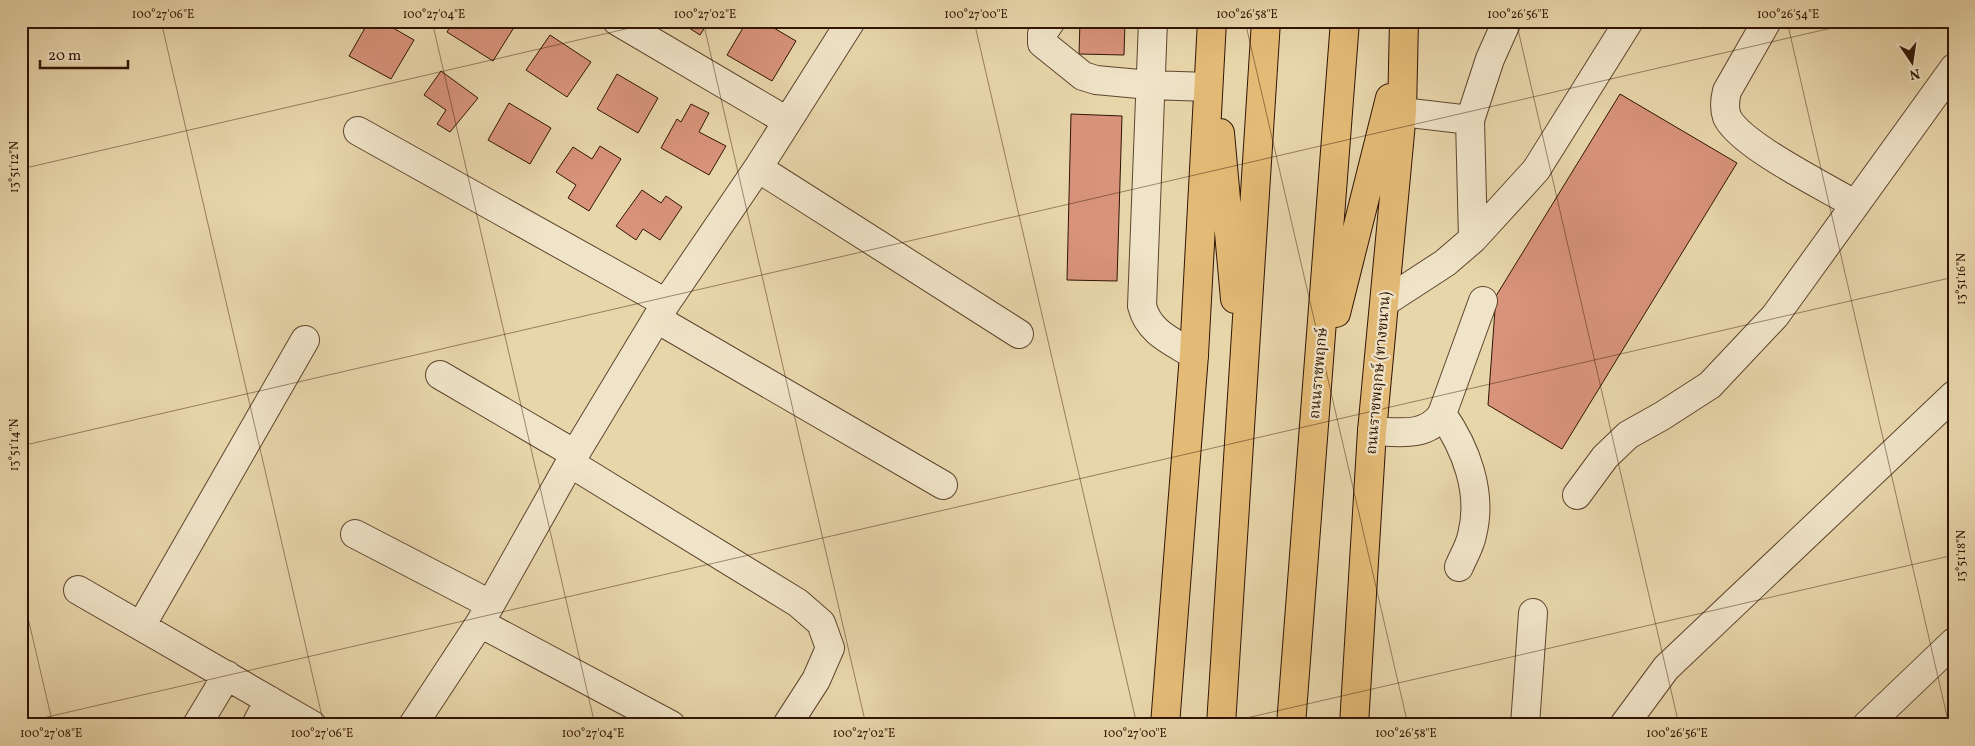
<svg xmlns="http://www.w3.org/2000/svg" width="1975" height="746" viewBox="0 0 1975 746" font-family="Vollkorn,'Noto Serif Thai',serif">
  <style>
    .building { fill: #d8937a; stroke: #301404 }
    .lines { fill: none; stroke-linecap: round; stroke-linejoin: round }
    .minor-casing { stroke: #5e442e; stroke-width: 30 }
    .major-casing { stroke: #301404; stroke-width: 30 }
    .minor { stroke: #f0e4c8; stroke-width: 28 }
    .major { stroke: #e4bb76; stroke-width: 28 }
    .ticks { fill: none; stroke: #301404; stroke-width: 1; stroke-opacity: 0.45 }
    .labels { text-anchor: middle; stroke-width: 4.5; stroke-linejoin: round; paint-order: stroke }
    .street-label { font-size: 15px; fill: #301404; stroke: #f0e4c8 }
    .neatline { fill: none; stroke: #301404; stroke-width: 2 }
    .ticks-label { font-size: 12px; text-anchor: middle; fill: #301404 }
  </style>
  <rect width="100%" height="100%" fill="#e8d6ab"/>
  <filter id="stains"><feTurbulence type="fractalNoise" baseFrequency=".004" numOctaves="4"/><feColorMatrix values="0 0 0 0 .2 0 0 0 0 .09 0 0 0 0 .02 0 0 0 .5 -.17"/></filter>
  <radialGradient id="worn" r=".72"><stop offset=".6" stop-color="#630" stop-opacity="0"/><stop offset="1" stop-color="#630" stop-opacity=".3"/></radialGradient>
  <path class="building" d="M369,21h12l33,19 -23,39 -42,-23z
    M453,21h65l-25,40 -46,-29z
    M678,21h31l-9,14z
    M747,21h15l34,20 -24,40 -45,-26z
    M1080,21h45l-1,34 -45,-1z
    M1683,21h18l-4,8z
    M550,35l41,27 -24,35 -41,-27z
    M441,71l37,27 -28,34 -13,-8 9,-14 -22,-15z
    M617,74l41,24 -20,35 -41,-24z
    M1620,94l117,69 -175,286 -74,-44 8,-109z
    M509,103l42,25 -21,36 -42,-24z
    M691,104l18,9 -10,19 27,14 -17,29 -48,-27 16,-29 4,3z
    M1071,114l51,2 -5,165 -50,-1z
    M600,146l21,13 -32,52 -21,-13 8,-13 -20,-13 17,-25 19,12z
    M642,190l19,13 5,-7 16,11 -22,33 -17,-11 -7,11 -20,-14z"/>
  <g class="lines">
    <defs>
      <path id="minor" d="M617,21l170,100
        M1051,21l-9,13v9l41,33 13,4 54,5 58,2
        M1153,21l-11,285c7,27 30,35 52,49
        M1767,21l-40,70c-2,8 -3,18 0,26 13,28 99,70 127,87
        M1402,112l68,8 20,-61 17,-38
        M1470,120l3,119
        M358,131l308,172
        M758,168l261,166
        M1385,302l60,-39 28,-24 63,-69 93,-149
        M657,319l286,166
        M440,375l135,79
        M1442,414c24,34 41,79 30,121 -2,11 -9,22 -13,32
        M1372,431c25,1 55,7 70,-17l41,-113
        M570,463l228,140 23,20 9,25 -14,32 -29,45
        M1577,495l28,-38 23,-22 34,-19 48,-31 65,-69 179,-248
        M355,534l135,70
        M78,590l234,135
        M480,623l191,102
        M141,626l164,-286
        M197,725l30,-50
        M256,725l13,-25
        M413,725l67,-102 95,-169 91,-151 92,-135 93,-147
        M1525,725l8,-112
        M1624,725l42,-57 288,-273
        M1867,725l87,-83"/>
      <path id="major" d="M1220,133l15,166
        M1336,313l54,-215
        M1165,725l29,-370 18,-334
        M1221,725l45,-704
        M1291,725l54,-704
        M1354,725l18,-294 30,-319 2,-91"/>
    </defs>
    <use href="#minor" class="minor-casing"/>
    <use href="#major" class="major-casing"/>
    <use href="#minor" class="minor"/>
    <use href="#major" class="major"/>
  </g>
  <path class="ticks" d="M161,21l163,704M432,21l163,704M703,21l163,704M974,21l163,704M1245,21l163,704M1516,21l163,704M1787,21l162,704M21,169l639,-148M21,446l1841,-425M21,588l32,137M21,723l1933,-446M1216,725l738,-170"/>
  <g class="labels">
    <g class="street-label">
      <text transform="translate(1318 373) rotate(-85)" y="5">ถนนราชพฤกษ์</text>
      <text transform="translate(1378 373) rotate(-85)" y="5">ถนนราชพฤกษ์ (ทางขนาน)</text>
    </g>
  </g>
  <rect width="1975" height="746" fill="none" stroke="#e8d6ab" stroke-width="55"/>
  <g transform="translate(1912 62) rotate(167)" stroke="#f0e4c8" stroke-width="4" paint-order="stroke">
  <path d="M0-4L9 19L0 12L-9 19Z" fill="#301404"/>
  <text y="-8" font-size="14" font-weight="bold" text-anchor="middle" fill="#301404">N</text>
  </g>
  <path d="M40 60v8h88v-8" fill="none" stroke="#301404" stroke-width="2.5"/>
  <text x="48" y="60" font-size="15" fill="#301404" stroke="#f0e4c8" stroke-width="4" paint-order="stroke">20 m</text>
  <rect x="28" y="28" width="1920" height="690" class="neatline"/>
  <g class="ticks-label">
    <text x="163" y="18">100°27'06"E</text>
    <text x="434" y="18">100°27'04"E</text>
    <text x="705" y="18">100°27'02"E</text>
    <text x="976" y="18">100°27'00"E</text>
    <text x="1247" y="18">100°26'58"E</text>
    <text x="1518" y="18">100°26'56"E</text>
    <text x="1788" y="18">100°26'54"E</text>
    <text transform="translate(14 167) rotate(-90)" y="4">13°51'12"N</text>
    <text transform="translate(1961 279) rotate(-90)" y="4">13°51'16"N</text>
    <text transform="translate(14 445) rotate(-90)" y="4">13°51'14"N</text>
    <text transform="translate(1961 556) rotate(-90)" y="4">13°51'18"N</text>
    <text x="51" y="737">100°27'08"E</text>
    <text x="322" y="737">100°27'06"E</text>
    <text x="593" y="737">100°27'04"E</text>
    <text x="864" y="737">100°27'02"E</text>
    <text x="1135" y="737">100°27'00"E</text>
    <text x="1406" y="737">100°26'58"E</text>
    <text x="1677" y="737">100°26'56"E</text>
  </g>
  <rect width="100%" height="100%" filter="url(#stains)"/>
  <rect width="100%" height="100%" fill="url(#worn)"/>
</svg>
